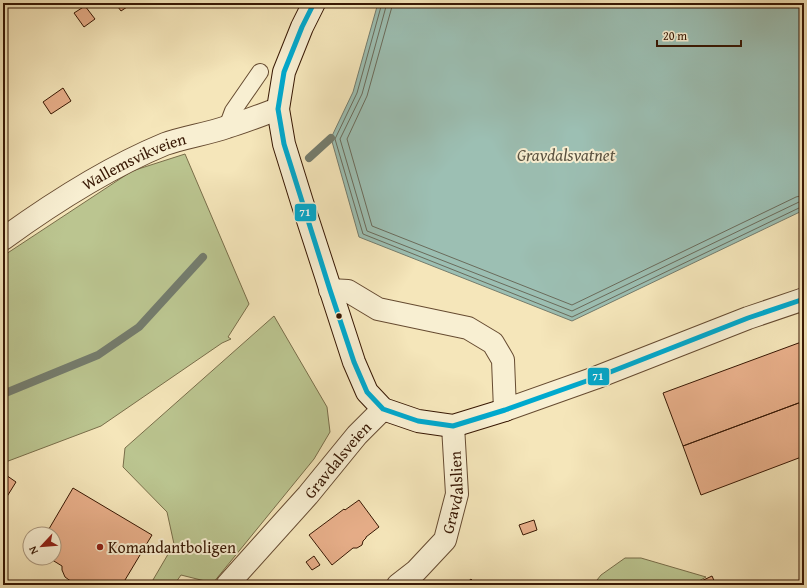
<svg xmlns="http://www.w3.org/2000/svg" width="807" height="588" viewBox="0 0 807 588" font-family="'Gentium Book Plus',serif">
  <style>
    .green { fill: #bbc590; stroke: #796e4a }
    .water { fill: #9cbfb3; stroke: #747c6d }
    .lines { fill: none; stroke-linecap: round; stroke-linejoin: round }
    .shore { stroke: #6a6b5b; stroke-width: 1 }
    .stream { stroke: #747c6d; stroke-width: 8 }
    .building { fill: #e8af8a; stroke: #371703 }
    .service-casing { stroke: #664b31; stroke-width: 18 }
    .minor-casing { stroke: #664b31; stroke-width: 24 }
    .tertiary-casing { stroke: #664b31; stroke-width: 24 }
    .secondary-casing { stroke: #371703; stroke-width: 24 }
    .service { stroke: #f8efd2; stroke-width: 16 }
    .minor { stroke: #f8efd2; stroke-width: 22 }
    .tertiary { stroke: #f8efd2; stroke-width: 22 }
    .secondary { stroke: #f8efd2; stroke-width: 22 }
    .bus-1-casing { stroke: #f8efd2; stroke-width: 8 }
    .bus-1 { stroke: #00a9ce; stroke-width: 5 }
    .bus-dot { fill: #371703; stroke: #f8efd2; stroke-width: 1.5 }
    .poi-dot { fill: #8f2418; stroke: #f8efd2; stroke-width: 1.5 }
    .labels { text-anchor: middle; stroke-width: 4; stroke-linejoin: round; paint-order: stroke }
    .street-label { font-size: 16px; fill: #371703; stroke: #f8efd2 }
    .poi-label { font-size: 16px; fill: #371703; stroke: #f8efd2; text-anchor: start }
    .water-label { font-size: 17px; font-style: italic; fill: #5a5241; stroke: #f8efd2 }
    .line-badge { stroke: #f8efd2; stroke-width: 1.5 }
    .badge-label { font-size: 11px; text-anchor: middle; font-weight: bold; fill: #fff }
  </style>
  <rect width="100%" height="100%" fill="#f5e6ba"/>
  <filter id="stains"><feTurbulence type="fractalNoise" baseFrequency=".005" numOctaves="4"/><feColorMatrix values="0 0 0 0 .2 0 0 0 0 .09 0 0 0 0 .02 0 0 0 .5 -.17"/></filter>
  <radialGradient id="worn" r=".72"><stop offset=".6" stop-color="#630" stop-opacity="0"/><stop offset="1" stop-color="#630" stop-opacity=".3"/></radialGradient>
  <path class="green" d="M185,154l64,150 -21,33 3,2 -9,4 -121,83 -98,37v-207l129,-85z
    M274,316l53,91 3,25 -16,27 -101,124 -32,-8 -7,10h-24l24,-41 -7,-32 -44,-45 2,-19z
    M625,558h16l65,19 -14,8h-99l8,-10z"/>
  <path class="water" d="M378,3h426v207l-232,111 -213,-84 -28,-99 22,-46z"/>
  <g class="lines">
    <path class="shore" d="M382,3l-25,90 -22,46 28,95 209,83 229,-110 3,-1
      M387,3l-25,91 -22,45 27,92 205,80 227,-109 5,-1
      M393,3l-26,93 -20,43 25,87 200,79 224,-108 8,-2"/>
    <path class="stream" d="M309,158l22,-20
      M3,394l95,-39 41,-28 64,-70"/>
  </g>
  <path class="building" d="M115,3h18l-12,8z
    M85,6l10,13 -11,8 -10,-14z
    M3,7l4,2 -4,9z
    M63,88l8,13 -20,13 -8,-12z
    M804,341v60l-121,45 -20,-53z
    M804,401v55l-103,39 -18,-49z
    M3,473l13,9 -13,21z
    M73,488l79,47 -30,50h-27l-8,-4 -7,2 -8,-1 -7,-5 -3,-7v-4l-13,-8h5v-24h-8z
    M359,500l20,27 -13,10v1l-3,3 -1,4 -5,3h-4l-21,17 -23,-30 35,-26 1,1z
    M534,520l3,10 -14,5 -4,-10z
    M314,556l6,9 -8,5 -6,-8z
    M712,576l4,9h-23z
    M471,579l6,6h-13z"/>
  <g class="lines">
    <defs>
      <path id="service" d="M227,127l6,-16 27,-39"/>
      <g id="minor">
        <path id="s1" d="M3,239c51,-37 104,-71 162,-95 20,-7 42,-10 62,-17 17,-5 34,-12 51,-18"/>
        <path d="M330,290l18,1 30,18 90,19 25,15 10,17 2,50 90,-32 153,-60 56,-19"/>
        <path id="s2" d="M398,585l18,-14 29,-31 12,-46 -4,-68"/>
      </g>
      <g id="tertiary">
        <path id="s3" d="M227,585l81,-90 49,-60 26,-26"/>
      </g>
      <path id="secondary" d="M314,3l-12,24 -18,45 -6,37 6,35 18,58 52,160 13,30 16,17 35,12 35,5 52,-16"/>
    </defs>
    <use href="#service" class="service-casing"/>
    <use href="#minor" class="minor-casing"/>
    <use href="#tertiary" class="tertiary-casing"/>
    <use href="#secondary" class="secondary-casing"/>
    <use href="#service" class="service"/>
    <use href="#minor" class="minor"/>
    <use href="#tertiary" class="tertiary"/>
    <use href="#secondary" class="secondary"/>
    <defs>
      <path id="bus-1" d="M314,3l-12,24 -18,45 -6,37 6,35 46,146 24,72 13,30 16,17 35,12 35,5 52,-16 90,-32 153,-60 56,-19"/>
    </defs>
    <use href="#bus-1" class="bus-1-casing"/>
    <use href="#bus-1" class="bus-1"/>
  </g>
  <circle class="bus-dot" cx="339" cy="316" r="3.5"/>
  <circle class="poi-dot" cx="100" cy="547" r="4"/>
  <g class="labels">
    <g class="street-label">
      <text dy="6" stroke="none"><textPath href="#s1" startOffset="153">Wallemsvikveien</textPath></text>
      <text dy="6" stroke="none"><textPath href="#s3" startOffset="167">Gravdalsveien</textPath></text>
      <text dy="6" stroke="none"><textPath href="#s2" startOffset="114">Gravdalslien</textPath></text>
    </g>
    <g class="poi-label">
      <text x="108" y="553">Komandantboligen</text>
    </g>
    <g class="water-label">
      <text x="566" y="161">Gravdalsvatnet</text>
    </g>
  </g>
  <g class="line-badge">
    <rect x="294" y="203" width="23" height="19" rx="4" fill="#00a9ce"/>
    <rect x="587" y="367" width="23" height="19" rx="4" fill="#00a9ce"/>
  </g>
  <g class="badge-label">
    <text x="305" y="216">71</text>
    <text x="598" y="380">71</text>
  </g>
  <rect width="807" height="588" fill="none" stroke="#f5e6ba" stroke-width="16"/>
  <rect x="4" y="4" width="799" height="580" fill="none" stroke="#371703" stroke-width="2"/>
  <rect x="8" y="8" width="791" height="572" fill="none" stroke="#371703"/>
  <g transform="translate(42 546) rotate(244)"><circle r="19" fill="#f8efd2" stroke="#ab997f"/>
  <path d="M0-3L7 15L0 10L-7 15Z" fill="#8f2418"/>
  <text y="-6" font-size="11" font-weight="bold" text-anchor="middle" fill="#371703">N</text>
  </g>
  <path d="M657 40v6h84v-6" fill="none" stroke="#371703" stroke-width="2"/>
  <text x="663" y="40" font-size="12" fill="#371703" stroke="#f8efd2" stroke-width="3" paint-order="stroke">20 m</text>
  <rect width="100%" height="100%" filter="url(#stains)"/>
  <rect width="100%" height="100%" fill="url(#worn)"/>
</svg>
